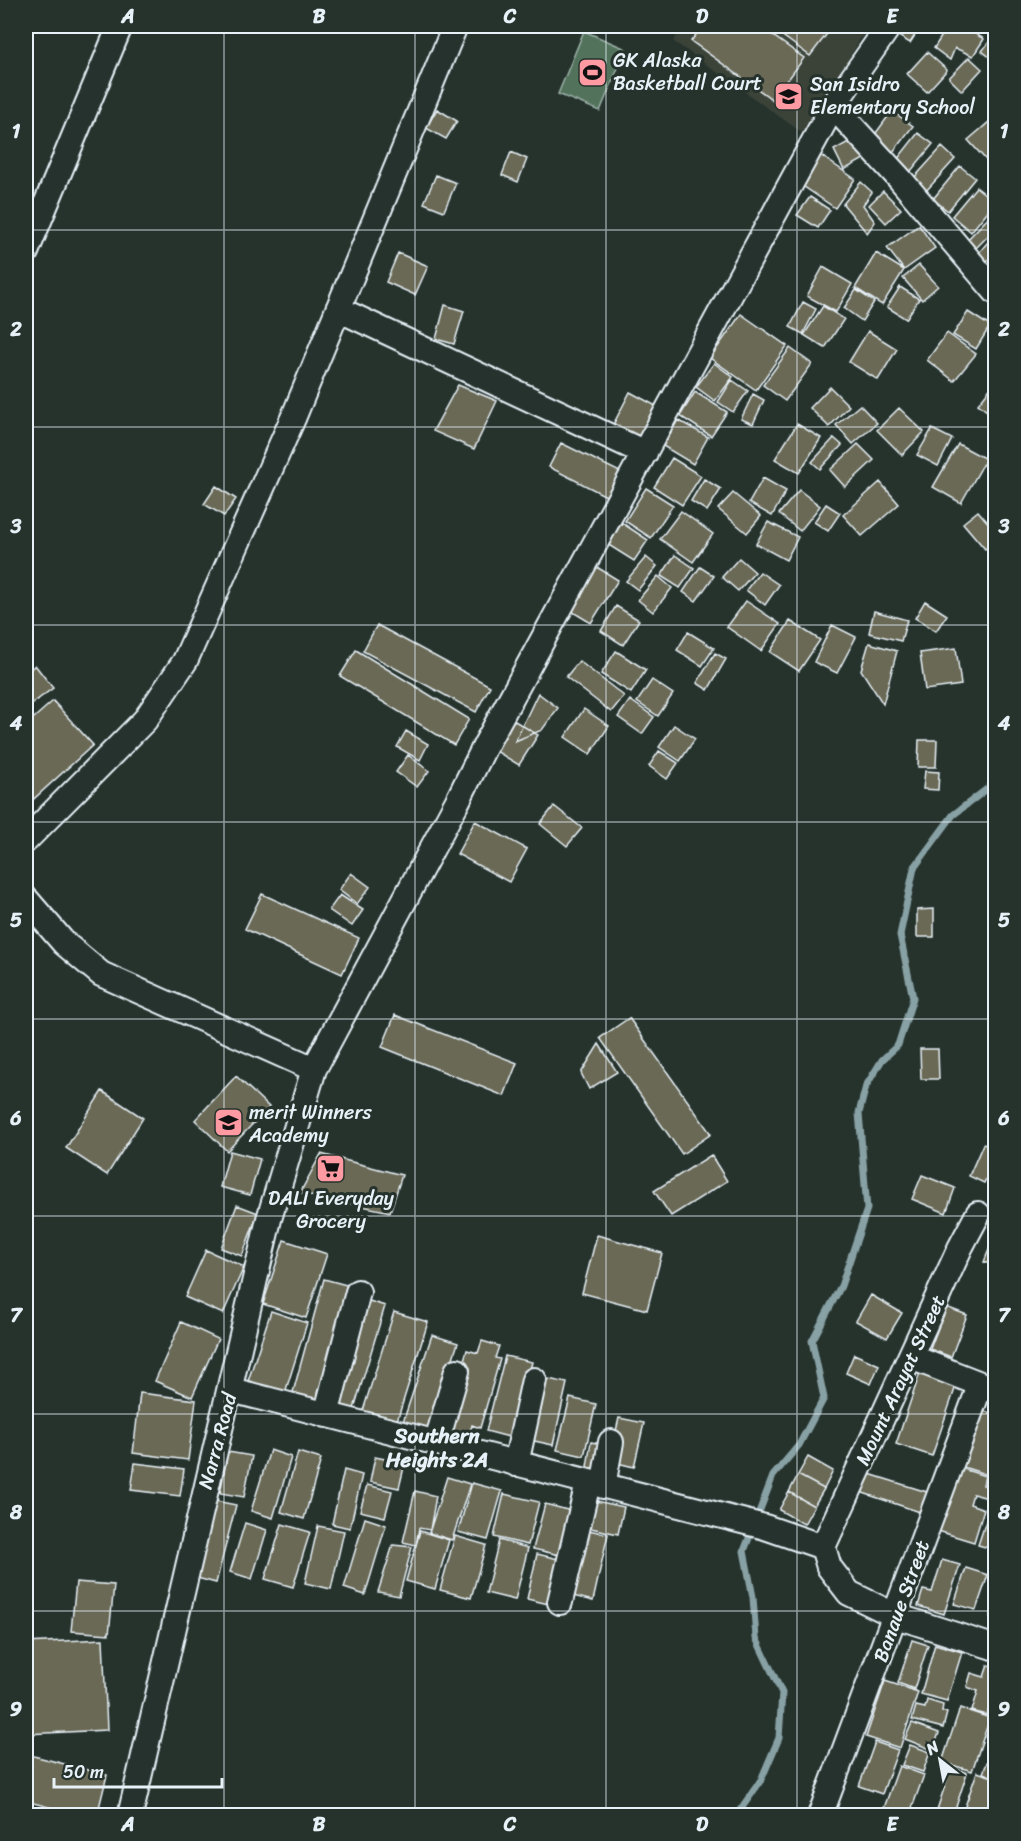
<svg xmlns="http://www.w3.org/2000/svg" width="1021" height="1841" viewBox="0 0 1021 1841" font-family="Sriracha,sans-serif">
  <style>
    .built { fill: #3a4339 }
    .green { fill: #52725b; stroke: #9db2aa; stroke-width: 1.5 }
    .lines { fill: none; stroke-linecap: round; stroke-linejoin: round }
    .stream { stroke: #88a1a5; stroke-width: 7 }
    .building { fill: #6a6954; stroke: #e8f1f8; stroke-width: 1.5 }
    .minor-casing { stroke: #e8f1f8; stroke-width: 28 }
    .minor { stroke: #26332d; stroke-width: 24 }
    .grid { fill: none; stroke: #e8f1f8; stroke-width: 1.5; stroke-opacity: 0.55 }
    .labels { text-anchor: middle; stroke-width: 6; stroke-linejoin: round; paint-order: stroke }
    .poi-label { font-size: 20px; fill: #e8f1f8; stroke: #26332d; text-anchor: start }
    .street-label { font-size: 20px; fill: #e8f1f8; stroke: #26332d }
    .neighbourhood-label { font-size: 21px; font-weight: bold; fill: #e8f1f8; stroke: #26332d }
    .neatline { fill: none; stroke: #e8f1f8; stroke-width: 2 }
    .grid-label { font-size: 20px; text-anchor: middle; font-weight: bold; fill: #e8f1f8 }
  </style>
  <rect width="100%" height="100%" fill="#26332d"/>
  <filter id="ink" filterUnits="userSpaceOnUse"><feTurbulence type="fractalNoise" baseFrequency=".0167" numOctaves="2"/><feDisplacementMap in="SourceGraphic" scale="12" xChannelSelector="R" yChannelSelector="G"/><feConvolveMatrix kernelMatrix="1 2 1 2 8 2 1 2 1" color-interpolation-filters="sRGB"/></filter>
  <g filter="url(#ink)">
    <path class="built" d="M685,26h183l-64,108 -131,-93z"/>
    <path class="green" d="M584,31l42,18 -26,62 -42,-17z"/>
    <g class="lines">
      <path class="stream" d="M736,1816l25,-36 18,-42 3,-45 -26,-55 -3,-41 -9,-46 29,-75 26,-31 25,-47 -12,-57 29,-55 26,-77 -8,-96 7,-27 16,-26 16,-15 15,-47 -13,-63 14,-67 39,-53 43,-33"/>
    </g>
    <path class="building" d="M703,26h56l45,32 -31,42 -82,-59z
      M769,26h64l-23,30z
      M844,26h15l-5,7z
      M900,26h21l-11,17 -15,-9z
      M948,26h14l22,13 -11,17 -18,-8 -5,12 -16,-12z
      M996,33v29l-14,-11z
      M927,52l20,18 -20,22 -20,-18z
      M969,57l13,12 -20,22 -13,-13z
      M437,109l20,12 -11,18 -20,-11z
      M892,111l21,15 -20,26 -20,-15z
      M996,116v36l-10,8 -18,-20z
      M918,133l15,11 -23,28 -14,-11z
      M854,139l10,20 -20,11 -10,-20z
      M942,147l13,12 -29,32 -13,-12z
      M511,152l16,7 -9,23 -16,-7z
      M820,155l35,24 -20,29 -35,-24z
      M960,166l15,12 -27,33 -15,-12z
      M436,175l20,8 -12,28 -20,-8z
      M861,182l11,10 -9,13 12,17 -8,11 -24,-29z
      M976,187l19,15 -24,30 -19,-16z
      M883,191l18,18 -15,14 -17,-18z
      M810,197l20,13 -12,18 -21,-13z
      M990,216l6,6v6l-20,20 -9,-8z
      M919,225l16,23 -31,22 -17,-22z
      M993,236l3,3v12l-16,18 -9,-7z
      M398,253l30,13 -13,29 -29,-13z
      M876,253l28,17 -22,35 -27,-17z
      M996,258v24l-12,-9z
      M919,265l19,21 -16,14 -19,-22z
      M823,267l29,17 -16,28 -29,-16z
      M900,287l19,12 -13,20 -19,-12z
      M856,290l18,12 -12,19 -18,-13z
      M803,302l13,7 -13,25 -13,-7z
      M445,305l19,6 -10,33 -18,-5z
      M823,306l21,13 -19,29 -21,-13z
      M968,312l22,14 -14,23 -23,-14z
      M741,314l46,32 -31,44 -46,-32z
      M868,331l29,18 -19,31 -29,-18z
      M947,333l29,21 -22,27 -27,-21z
      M790,348l22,16 -27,37 -22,-16z
      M714,363l19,14 -18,24 -19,-14z
      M732,380l16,11 -15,21 -15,-10z
      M996,381v37l-18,-14z
      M458,385l39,16 -23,48 -41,-18z
      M830,387l19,19 -20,21 -19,-19z
      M630,392l28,15 -17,33 -28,-15z
      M695,392l32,20 -16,24 -31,-20z
      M753,394l11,6 -11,24 -12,-5z
      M860,405l17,18 -24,21 -17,-19z
      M899,408l25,24 -22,23 -25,-25z
      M678,420l30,17 -15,27 -30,-18z
      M797,424l24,14 -22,35 -24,-14z
      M932,429l20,10 -14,27 -21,-11z
      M834,438l8,7 -22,24 -8,-7z
      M561,443l61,30 -12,25 -61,-31z
      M858,444l16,16 -29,27 -15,-17z
      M958,444l28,15 -25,44 -28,-16z
      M672,458l29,18 -19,29 -28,-18z
      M763,478l23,13 -14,25 -23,-13z
      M704,479l17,10 -14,22 -16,-10z
      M880,482l19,22 -37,32 -19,-21z
      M216,486l20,13 -12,17 -20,-12z
      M646,488l27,17 -22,33 -26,-17z
      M799,490l21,16 -20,25 -21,-17z
      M733,493l28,23 -14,17 -29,-24z
      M826,504l14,9 -12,18 -14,-9z
      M681,511l32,23 -20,28 -33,-23z
      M978,511l18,21v9l-11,8 -22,-26z
      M768,522l30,15 -12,23 -30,-16z
      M622,523l26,17 -14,21 -27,-17z
      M675,555l19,13 -14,20 -19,-12z
      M646,557l11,9 -19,24 -12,-9z
      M739,558l16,14 -17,19 -16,-14z
      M595,566l23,14 -27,43 -23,-14z
      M700,567l14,9 -18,25 -13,-9z
      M760,572l19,13 -14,20 -19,-15z
      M658,576l14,12 -19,24 -15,-12z
      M746,601l34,23 -19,27 -34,-24z
      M925,601l22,14 -11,16 -21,-13z
      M616,606l23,14 -16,25 -22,-14z
      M874,611l33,9 -6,21 -32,-8z
      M790,621l30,19 -21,31 -29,-19z
      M377,625l113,61 -14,26 -113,-61z
      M832,625l24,12 -19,36 -23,-11z
      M688,632l26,16 -12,18 -25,-16z
      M869,643l28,8 -14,53 -22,-34z
      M956,648l5,37 -36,5 -5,-37z
      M356,650l113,69 -15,26 -114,-69z
      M616,651l30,19 -15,23 -30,-19z
      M715,653l11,6 -18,31 -11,-7z
      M579,661l45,35 -13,16 -45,-35z
      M35,665l18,23 -24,18 -3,-4v-29z
      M652,680l21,14 -15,22 -21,-14z
      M538,693l20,15 -16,22 -27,11z
      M630,700l24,17 -12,17 -24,-17z
      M53,701l40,44 -67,61v-81z
      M584,709l25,17 -19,28 -25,-17z
      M505,715l33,20 -19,30 -33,-20z
      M674,725l21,14 -15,22 -21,-14z
      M406,731l22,13 -8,16 -23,-13z
      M919,740h18l-1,27h-18z
      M659,751l19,12 -11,16 -18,-13z
      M408,755l21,16 -12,16 -21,-15z
      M925,771l14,1 -1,18 -15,-1z
      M554,806l28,22 -15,18 -27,-22z
      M475,821l52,28 -18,33 -52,-28z
      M351,873l19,14 -13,17 -18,-14z
      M262,894l97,44 -17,36 -97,-45z
      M340,895l23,15 -11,16 -23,-16z
      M934,909v28h-17v-27z
      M395,1015l122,48 -13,33 -122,-49z
      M629,1018l82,116 -29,20 -82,-116z
      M599,1044l18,28 -28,17 -8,-16z
      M920,1049h18l1,30h-18z
      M236,1076l33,31 -42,44 -32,-31z
      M102,1091l41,27 -36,57 -41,-27z
      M983,1144l13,5v9l-12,25 -15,-7z
      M230,1151l30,8 -10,36 -30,-8z
      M321,1154l81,21 -12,37 -90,-19z
      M711,1155l16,26 -56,35 -17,-25z
      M922,1175l33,13 -9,25 -34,-14z
      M237,1205l21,8 -16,43 -21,-8z
      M597,1235l65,18 -15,57 -65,-17z
      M284,1240l43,14 -21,64 -43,-14z
      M992,1242l4,2v22l-12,-4z
      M206,1250l38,17 -21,47 -38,-17z
      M324,1279l30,8 -32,117 -30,-8z
      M871,1295l31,18 -15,25 -31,-17z
      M363,1299l22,7 -32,106 -21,-6z
      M946,1307l21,8 -16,42 -21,-8z
      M271,1311l36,12 -23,73 -37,-12z
      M394,1312l34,10 -32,102 -34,-10z
      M181,1322l37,17 -26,58 -37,-16z
      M432,1335l26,8 -29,87 -26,-8z
      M482,1341l17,5 -4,12 5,1 -20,69 -8,-3 -3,12 -26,-7 24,-80 11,3z
      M854,1354l25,11 -8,19 -25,-11z
      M505,1356l27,6 -19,76 -27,-7z
      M920,1373l36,13 -24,70 -36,-12z
      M539,1377l28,6 -14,62 -28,-6z
      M140,1393l56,7 -8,60 -55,-7z
      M570,1398l26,6 -12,52 -27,-6z
      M978,1409l18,6v36l-8,24 -28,-9z
      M619,1418l25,5 -10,44 -25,-6z
      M591,1442l16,3 -4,25 -16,-3z
      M270,1450l21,7 -18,61 -22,-7z
      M228,1452l24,4 -8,41 -24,-4z
      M298,1452l23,7 -17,60 -23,-7z
      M375,1457l30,6 -6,25 -29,-6z
      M808,1457l25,14 -9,18 -26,-14z
      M996,1459v20l-6,-2z
      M135,1463l49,6 -4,27 -49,-6z
      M960,1468l25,8 -2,9 8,2 -3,11 -15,-4 -3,10 14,5 -10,33 -36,-11z
      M344,1470l18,5 -12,53 -18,-4z
      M866,1473l61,19 -7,20 -60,-20z
      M798,1475l26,14 -10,17 -25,-14z
      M447,1477l23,7 -18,56 -23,-7z
      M472,1483l30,8 -14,49 -30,-8z
      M367,1485l25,6 -7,26 -25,-6z
      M415,1491l21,5 -6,34 -11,-2 -3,17 -13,-3z
      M996,1491v59l-18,-5z
      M789,1492l25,14 -10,18 -25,-14z
      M504,1494l35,8 -11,43 -34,-8z
      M587,1499l37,8 -6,27 -36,-8z
      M216,1501l20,4 -20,78 -19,-5z
      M545,1504l30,8 -11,44 -31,-7z
      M365,1518l21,7 -21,70 -21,-7z
      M245,1523l22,7 -15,49 -22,-7z
      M282,1524l28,8 -17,55 -28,-8z
      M318,1526l26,5 -13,58 -26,-6z
      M588,1530l20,4 -15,67 -20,-5z
      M420,1531l29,9 -14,49 -29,-8z
      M455,1536l31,9 -15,53 -31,-8z
      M499,1540l29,8 -13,52 -29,-7z
      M393,1545l19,2 -13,49 -21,-4z
      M537,1554l26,6 -10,45 -26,-6z
      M942,1560l18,5 -16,49 -26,-8 5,-16 9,2z
      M966,1568l22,7 -12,35 -22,-6z
      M76,1582l38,3 -5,49 -38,-3z
      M996,1602v18l-6,-2z
      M103,1639l4,91 -81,4v-91z
      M912,1640l16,5 -14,44 -16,-6z
      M935,1644l27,8 -15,49 -26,-7z
      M988,1665l8,2v28h-3l-6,20 -15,-4 6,-20 -11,-4 4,-14 13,4z
      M885,1681l33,11 -18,56 -34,-11z
      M927,1700l16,5 -1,6 5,2 -4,15 -31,-8 4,-14 9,2z
      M960,1708l30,10 -18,53 -30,-9z
      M912,1723l27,10 -6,17 -28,-11z
      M996,1739v39l-13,-5z
      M875,1742l23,8 -16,44 -23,-8z
      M910,1745l20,7 -7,20 -21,-7z
      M26,1754l81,21 -10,41h-15l-56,-15z
      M899,1766l25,9 -15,41 -25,-8z
      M951,1767l16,6 -14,43h-18z
      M977,1772l19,6v27l-4,11 -30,-1z"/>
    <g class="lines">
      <defs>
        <path id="minor" d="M833,106l67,73 96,113
          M26,252l94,-226
          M338,309l307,144
          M26,840l119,-120 40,-59 109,-245 161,-390
          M26,899l38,44 37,31 213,95
          M911,1357l82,32
          M231,1390l534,137 58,20
          M326,1415l32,-123
          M437,1441l20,-70
          M516,1464l18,-84
          M603,1486l8,-44
          M823,1547l137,-299 18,-34
          M823,1547l6,20 20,26 47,23 100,32
          M560,1602l28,-119
          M130,1816l139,-597 45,-150 143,-267 29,-58 347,-638 56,-80
          M820,1816l160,-430"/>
      </defs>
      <use href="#minor" class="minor-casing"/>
      <use href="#minor" class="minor"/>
    </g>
  </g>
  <path class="grid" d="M224,26v1790M415,26v1790M606,26v1790M797,26v1790M26,230h970M26,427h970M26,625h970M26,822h970M26,1019h970M26,1216h970M26,1414h970M26,1611h970"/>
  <defs>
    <symbol id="stadium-square" viewBox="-11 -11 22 22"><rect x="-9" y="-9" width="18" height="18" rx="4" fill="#ff9aa2" stroke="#26332d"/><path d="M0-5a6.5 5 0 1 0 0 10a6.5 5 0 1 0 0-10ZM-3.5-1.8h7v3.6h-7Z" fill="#111"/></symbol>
    <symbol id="school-square" viewBox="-11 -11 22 22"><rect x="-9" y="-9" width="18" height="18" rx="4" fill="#ff9aa2" stroke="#26332d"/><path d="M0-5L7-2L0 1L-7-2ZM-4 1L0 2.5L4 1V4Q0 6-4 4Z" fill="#111"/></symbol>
    <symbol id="university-square" viewBox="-11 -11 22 22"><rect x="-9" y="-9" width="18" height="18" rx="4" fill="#ff9aa2" stroke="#26332d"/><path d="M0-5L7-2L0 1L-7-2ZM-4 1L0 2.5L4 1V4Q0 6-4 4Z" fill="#111"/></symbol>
    <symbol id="supermarket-square" viewBox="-11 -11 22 22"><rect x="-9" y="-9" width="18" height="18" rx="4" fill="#ff9aa2" stroke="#26332d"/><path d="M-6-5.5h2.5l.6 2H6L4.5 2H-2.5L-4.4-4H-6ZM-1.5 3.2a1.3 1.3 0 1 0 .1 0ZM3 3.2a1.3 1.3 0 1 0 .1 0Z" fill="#111"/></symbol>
  </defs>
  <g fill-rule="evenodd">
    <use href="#stadium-square" x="576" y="56" width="33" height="33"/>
    <use href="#school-square" x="772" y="80" width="33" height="33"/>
    <use href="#university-square" x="212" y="1106" width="33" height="33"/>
    <use href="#supermarket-square" x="314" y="1152" width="33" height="33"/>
  </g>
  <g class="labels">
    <g class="poi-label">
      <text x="613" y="67">GK Alaska<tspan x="613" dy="23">Basketball Court</tspan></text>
      <text x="810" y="91">San Isidro<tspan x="810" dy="23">Elementary School</tspan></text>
      <text x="249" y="1119">merit Winners<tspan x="249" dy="23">Academy</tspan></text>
      <text x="331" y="1205" text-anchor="middle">DALI Everyday<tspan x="331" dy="23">Grocery</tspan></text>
    </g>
    <g class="street-label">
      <text transform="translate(900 1380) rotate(-65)" y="7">Mount Arayat Street</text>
      <text transform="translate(217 1441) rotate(-75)" y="7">Narra Road</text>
      <text transform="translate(901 1601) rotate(-70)" y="7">Banaue Street</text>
    </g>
    <g class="neighbourhood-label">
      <text x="437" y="1443">Southern<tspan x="437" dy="24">Heights 2A</tspan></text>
    </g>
  </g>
  <rect width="1021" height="1841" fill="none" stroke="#26332d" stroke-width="66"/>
  <g transform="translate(940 1760) rotate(329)" stroke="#26332d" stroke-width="4.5" paint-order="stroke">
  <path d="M0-4.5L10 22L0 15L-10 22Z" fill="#e8f1f8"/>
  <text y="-9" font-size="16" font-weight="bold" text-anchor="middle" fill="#e8f1f8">N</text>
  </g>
  <path d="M54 1778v9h168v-9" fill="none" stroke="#e8f1f8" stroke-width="3"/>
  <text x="63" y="1778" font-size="18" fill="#e8f1f8" stroke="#26332d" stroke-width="4.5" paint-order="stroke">50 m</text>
  <rect x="33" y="33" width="955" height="1775" class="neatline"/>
  <g class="grid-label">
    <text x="128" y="23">A</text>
    <text x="319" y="23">B</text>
    <text x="510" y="23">C</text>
    <text x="702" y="23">D</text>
    <text x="892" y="23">E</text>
    <text x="16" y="138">1</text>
    <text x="1004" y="138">1</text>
    <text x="16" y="336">2</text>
    <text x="1004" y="336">2</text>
    <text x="16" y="533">3</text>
    <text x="1004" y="533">3</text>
    <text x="16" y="730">4</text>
    <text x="1004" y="730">4</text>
    <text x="16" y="927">5</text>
    <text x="1004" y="927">5</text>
    <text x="16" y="1125">6</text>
    <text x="1004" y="1125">6</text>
    <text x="16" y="1322">7</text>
    <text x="1004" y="1322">7</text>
    <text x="16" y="1519">8</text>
    <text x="1004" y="1519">8</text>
    <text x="16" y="1716">9</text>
    <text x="1004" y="1716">9</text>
    <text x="128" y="1831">A</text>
    <text x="319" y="1831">B</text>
    <text x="510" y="1831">C</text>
    <text x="702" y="1831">D</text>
    <text x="892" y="1831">E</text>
  </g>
</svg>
